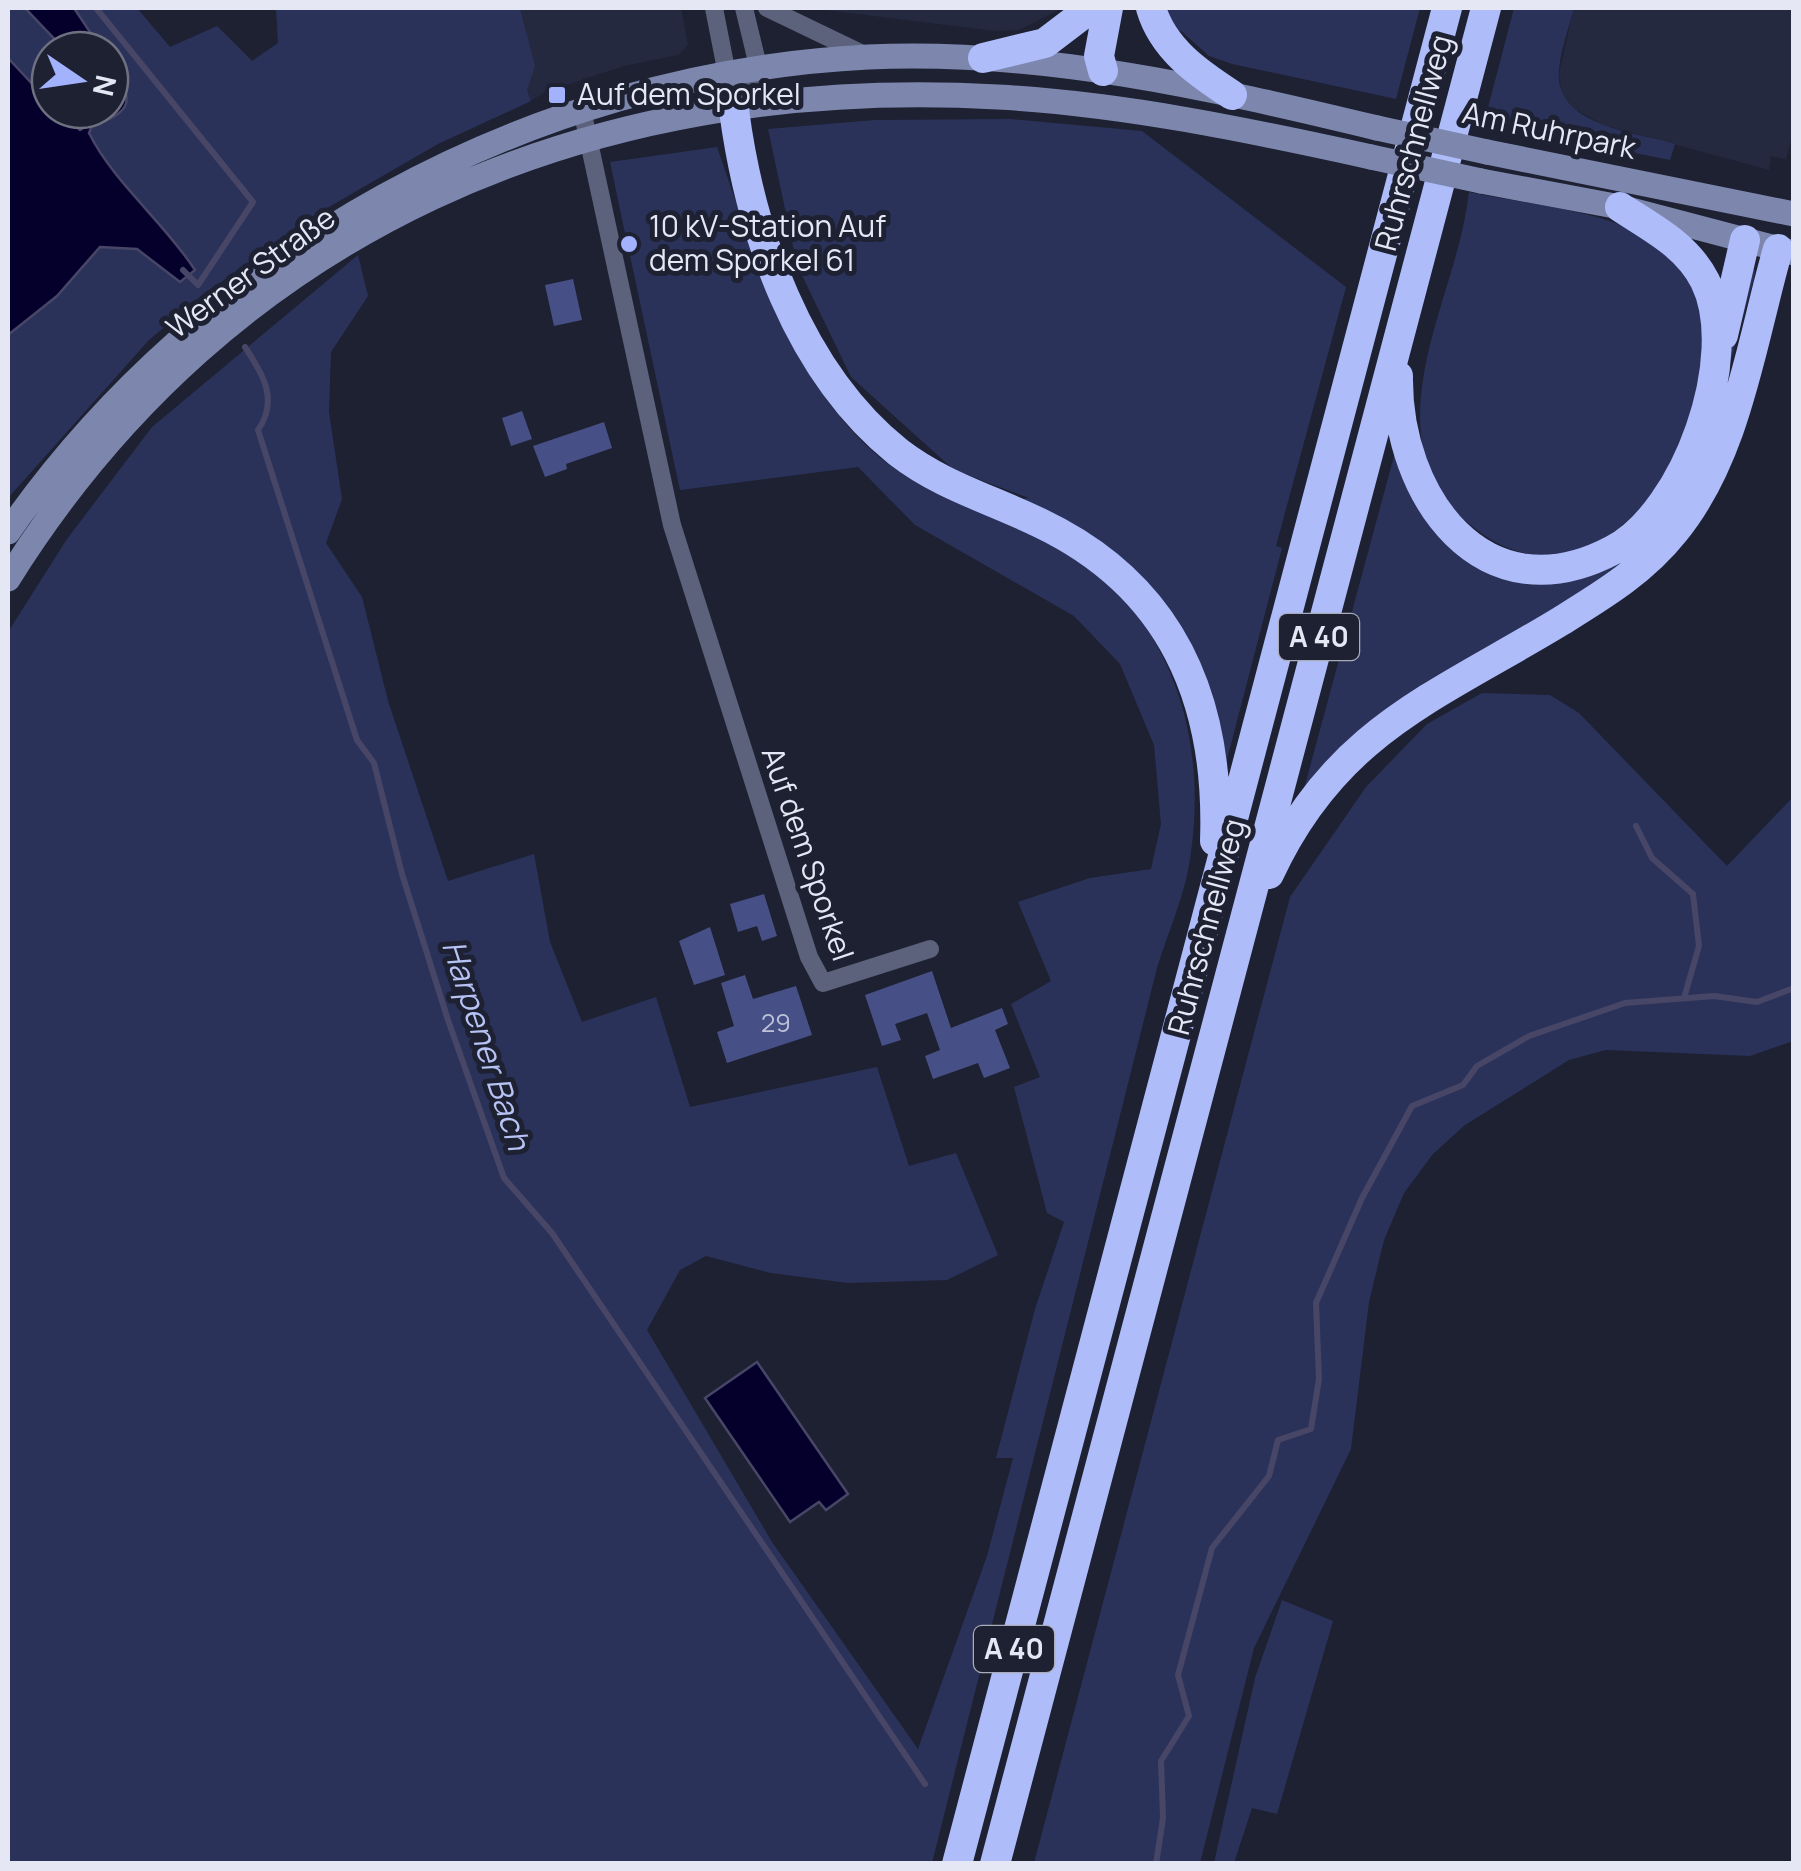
<svg xmlns="http://www.w3.org/2000/svg" width="1801" height="1871" viewBox="0 0 1801 1871" font-family="Manrope,sans-serif">
  <style>
    .built { fill: #242940 }
    .green { fill: #2b325a; fill-rule: evenodd }
    .water { fill: #04002b; stroke: #484667; stroke-width: 2.5 }
    .lines { fill: none; stroke-linecap: round; stroke-linejoin: round }
    .stream { stroke: #484667; stroke-width: 6 }
    .building { fill: #465086 }
    .minor { stroke: #5c627b; stroke-width: 18 }
    .secondary { stroke: #7d87ae; stroke-width: 25 }
    .motorway { stroke: #aebcfa; stroke-width: 30 }
    .secondary-bridge { stroke: #7d87ae; stroke-width: 25 }
    .poi-dot { fill: #a2b2fd; stroke: #1d2132; stroke-width: 4 }
    .labels { text-anchor: middle; stroke-width: 10; stroke-linejoin: round; paint-order: stroke }
    .number-label { font-size: 25px; fill: #bdc2d8 }
    .shield { fill: #1d2132; stroke: #a9acba; stroke-width: 2.5 }
    .shield-label { font-size: 28px; font-weight: bold; fill: #e5e8f4 }
    .poi-label { font-size: 30px; fill: #e5e8f4; stroke: #1d2132; text-anchor: start }
    .street-label { font-size: 30px; fill: #e5e8f4; stroke: #1d2132 }
    .water-label { font-size: 32px; font-style: italic; fill: #b7c3f5; stroke: #1d2132 }
  </style>
  <rect width="100%" height="100%" fill="#1d2132"/>
  <path class="built" d="M520,8h161l7,37 -10,10 -54,11 -79,26 -14,9 -4,-11 -1,-60z
    M808,8h255l-44,22 -24,1z
    M1574,8h219v125l-7,26 -15,-3 -2,14 -166,-45 -30,-17 -11,-14 -3,-21z"/>
  <path class="green" d="M8,8h129l33,39 47,-21 35,35 26,-18 -2,-35h244l15,58 -8,24 4,11 -93,43 -130,75 -109,79 -50,42 -141,158zM50,50h60v60h-60z
    M1160,8h260l-24,91 -164,-35 -23,-8 -28,-25 -8,3z
    M1514,8h60c-5,20 -13,41 -15,61 -6,57 77,63 116,75l-5,16 -186,-37z
    M1011,119l131,12 204,156 -70,259 6,2 -59,227 -26,-110 -183,-165 15,-2 -75,-28 -103,-93 -54,-112 -29,-136 107,-9z
    M717,147c37,105 68,222 152,301 56,52 132,62 195,100 108,67 145,191 126,311 -5,36 -22,73 -33,109l-225,895h-924v-1231l59,-93 85,-112 206,-172 10,41 -37,56 -2,60 13,87 -16,44 36,54 26,104 60,180 86,-27 16,88 32,80 74,-25 34,110 187,-40 32,99 47,-13 42,102 -51,25 -99,3 -77,-10 -65,-17 -26,14 -33,60 125,212 146,207 69,-193 26,-98h-17l39,-149 29,-87 -17,-9 -33,-126 26,-10 -29,-73 40,-23 -33,-79 72,-24 61,-9 10,-45 -7,-79 -34,-81 -46,-48 -159,-91 -57,-58 -178,23 -51,-239 6,-2 -2,-12 -7,1 -16,-76z
    M1469,192c62,14 157,18 206,65 95,90 -47,387 -198,273 -30,-22 -53,-55 -56,-94 -8,-82 39,-163 48,-244z
    M1750,269l5,1 -1,8 -51,182 -72,101 -330,239 96,-355 90,124 154,-31z
    M1482,693l68,2 29,18 148,153 66,-69v244l-43,15 -144,-6 -37,10 -104,65 -32,29 -29,39 -20,47 -15,62 -18,147 -97,199 -54,215h-166l256,-966 76,-110 61,-63z
    M1282,1600l51,21 -56,193 -25,-6 -18,55h-20l41,-185z"/>
  <path class="water" d="M25,8h49l28,42h-37z
    M8,58l42,45v7h8l22,20 24,-14 -1,-6h7v-47c24,37 25,48 -18,63l-3,7c25,50 75,89 106,137l-15,12 -43,-33 -37,-2 -43,49 -49,39z
    M757,1362l91,132 -22,16 -7,-8 -29,20 -85,-124z"/>
  <g class="lines">
    <path class="stream" d="M96,8l157,194 -55,83 -15,-15
      M245,347c18,27 34,53 13,83l99,310 17,23 28,111 46,146 56,158 48,55 373,551
      M1636,826l16,32 41,36 6,52 -15,52
      M1156,1864l7,-46 -2,-57 28,-45 -11,-41 34,-127 57,-72 9,-36 33,-11 8,-50 -3,-76 46,-105 50,-92 51,-21 14,-19 52,-30 96,-33 89,-7 43,6 37,-14"/>
  </g>
  <path class="building" d="M573,279l9,41 -28,6 -9,-41z
    M522,411l10,28 -21,7 -9,-28z
    M604,422l8,26 -46,16 1,5 -22,8 -12,-31z
    M764,894l13,42 -15,5 -5,-15 -19,6 -8,-28z
    M710,927l15,48 -31,10 -15,-44z
    M932,971l19,57 51,-20 6,16 -13,6 15,38 -26,10 -6,-15 -45,16 -8,-23 15,-6 -13,-37 -32,11 6,16 -19,6 -17,-51z
    M745,975l8,24 43,-13 16,49 -85,28 -10,-31 17,-6 -13,-43z"/>
  <g class="lines">
    <path class="minor" d="M714,8l20,102
      M767,8l102,49
      M582,110l90,415 137,432 14,26 107,-34
      M734,110l25,-40 -15,-62"/>
    <path class="secondary" d="M1487,152l307,62
      M1481,181l139,26 174,46
      M8,532c194,-278 520,-458 860,-475 172,-8 343,31 509,71
      M8,579c220,-352 582,-505 990,-482 126,7 250,33 373,60"/>
    <path class="motorway" d="M1151,8c12,41 47,65 81,87
      M983,58l62,-15 46,-35
      M1103,71l-4,-15 9,-48
      M734,110c16,122 64,262 164,342 44,34 93,47 142,71 132,63 180,177 175,318
      M1723,335l22,-95
      M1398,376c-2,119 85,243 215,174 73,-38 129,-194 92,-269 -18,-36 -53,-53 -85,-74
      M1269,874c66,-143 167,-177 292,-253 42,-26 82,-50 113,-89 63,-77 77,-189 104,-283
      M957,1864l490,-1856
      M995,1864l491,-1856"/>
    <path class="secondary-bridge" d="M1377,128l110,24
      M1371,157l110,24"/>
  </g>
  <g class="poi-dot">
    <rect x="547" y="85" width="20" height="20" rx="5"/>
    <circle cx="629" cy="244" r="10"/>
  </g>
  <g class="labels">
    <g class="number-label">
      <text x="776" y="1032">29</text>
    </g>
    <g class="shield">
      <rect x="1279" y="614" width="80" height="46" rx="8"/>
      <rect x="974" y="1626" width="80" height="46" rx="8"/>
    </g>
    <g class="shield-label">
      <text x="1319" y="647">A 40</text>
      <text x="1014" y="1659">A 40</text>
    </g>
    <g class="poi-label">
      <text x="577" y="105">Auf dem Sporkel</text>
      <text x="649" y="237">10 kV-Station Auf<tspan x="649" dy="34">dem Sporkel 61</tspan></text>
    </g>
    <g class="street-label">
      <text transform="translate(1549 131) rotate(12)" y="10">Am Ruhrpark</text>
      <text transform="translate(1414 143) rotate(-75)" y="10">Ruhrschnellweg</text>
      <text transform="translate(251 273) rotate(-36)" y="10">Werner Straße</text>
      <text transform="translate(807 854) rotate(71)" y="10">Auf dem Sporkel</text>
      <text transform="translate(1207 927) rotate(-75)" y="10">Ruhrschnellweg</text>
    </g>
    <g class="water-label">
      <text transform="translate(486 1045) rotate(72)" y="11">Harpener Bach</text>
    </g>
  </g>
  <rect width="1801" height="1871" fill="none" stroke="#e5e8f4" stroke-width="20"/>
  <g transform="translate(80 80) rotate(103)"><circle r="48" fill="#1d2132" stroke="#6d7180" stroke-width="2.5"/>
  <path d="M0-8L18 38L0 25L-18 38Z" fill="#a2b2fd"/>
  <text y="-15" font-size="28" font-weight="bold" text-anchor="middle" fill="#e5e8f4">N</text>
  </g>
</svg>
